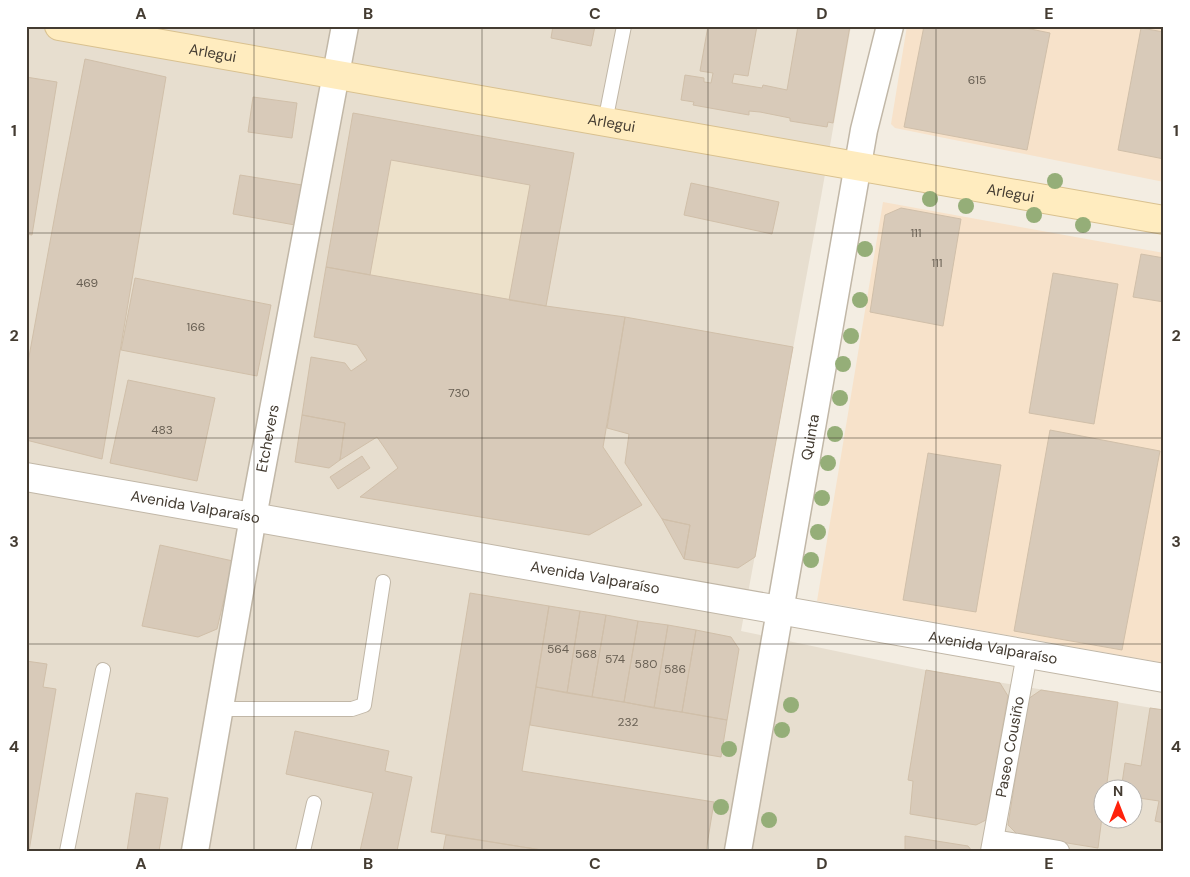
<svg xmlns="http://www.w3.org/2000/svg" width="1190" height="877" viewBox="0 0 1190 877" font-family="'DM Sans',sans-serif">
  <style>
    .residential { fill: #e7decf; fill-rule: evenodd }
    .commercial { fill: #f7e2ca }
    .education { fill: #ede1ca }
    .building { fill: #d8cab9; stroke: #d0bfa9 }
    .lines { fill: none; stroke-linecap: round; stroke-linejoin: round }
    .service-casing { stroke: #c1b7a7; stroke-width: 16 }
    .pedestrian-casing { stroke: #c1b7a7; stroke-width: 22 }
    .minor-casing { stroke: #c1b7a7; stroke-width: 29 }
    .tertiary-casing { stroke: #c1b7a7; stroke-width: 30 }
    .secondary-casing { stroke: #d9c18f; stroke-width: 30 }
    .service { stroke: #fff; stroke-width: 14 }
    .pedestrian { stroke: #fff; stroke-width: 20 }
    .minor { stroke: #fff; stroke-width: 26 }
    .tertiary { stroke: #fff; stroke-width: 28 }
    .secondary { stroke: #ffecbf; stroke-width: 28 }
    .tree { fill: #95ae78 }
    .grid { fill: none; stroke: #443c32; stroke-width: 1; stroke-opacity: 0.55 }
    .labels { text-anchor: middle; stroke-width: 4.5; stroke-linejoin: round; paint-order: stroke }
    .number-label { font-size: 12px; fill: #696054 }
    .street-label { font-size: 15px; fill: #443c32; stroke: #fff }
    .neatline { fill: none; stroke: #443c32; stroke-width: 2 }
    .grid-label { font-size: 16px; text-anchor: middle; font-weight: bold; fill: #443c32 }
  </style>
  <rect width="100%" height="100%" fill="#f3ede2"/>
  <path class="residential" d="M26,26h825l-30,171 -80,434 185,39 238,40v141h-1138zM1102,790h30v30h-30z"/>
  <path class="commercial" d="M907,26h257v156l-269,-54 -4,-4z
    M883,202l281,51v410l-347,-62z"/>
  <path class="education" d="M353,113l221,40 -28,153 -220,-39z"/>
  <path class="building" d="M553,26h42l-4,20 -40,-8z
    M708,26h49l-9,50 -14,-2 -2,9 30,5 1,-3 24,5 11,-64h52l-17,97 -5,-1 -1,5 -37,-6v-3l-30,-6 -11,-1v4l-56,-10 1,-3 -13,-2 4,-25 19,3v4l7,1 2,-10 -13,-2z
    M924,26h92l34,7 -23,117 -123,-23z
    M1141,28l23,4v127l-46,-9z
    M85,59l81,18 -64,382 -76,-19v-67l33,-180z
    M26,77l31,5 -25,153 -6,-1z
    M253,97l44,6 -5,35 -44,-6z
    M353,113l221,40 -28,153 -37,-6 21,-115 -139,-25 -21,115 -44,-8z
    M240,175l62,10 -7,40 -62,-11z
    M691,183l88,19 -7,32 -88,-19z
    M901,208l60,11 -18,107 -73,-14 15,-97z
    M1141,254l23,4v44l-31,-5z
    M326,267l220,39 79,11 -22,130 39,58 -53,30 -229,-38 38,-29 -12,-18 -9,-13 -37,23 5,-37 -43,-8 9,-58 34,6 6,8 16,-11 -10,-15 -43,-8z
    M1053,273l65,11 -24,140 -65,-11z
    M135,278l136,27 -14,71 -136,-26z
    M625,317l168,30 -38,210 -17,11 -54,-9 6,-34 -28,-6 -37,-56 4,-29 -22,-6z
    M128,380l87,18 -18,83 -87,-18z
    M302,415l43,8 -5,37 -11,8 -34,-6z
    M1050,430l110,21 -38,199 -108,-19z
    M928,453l73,12 -25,147 -73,-12z
    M362,456l8,12 -32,21 -8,-12z
    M662,519l28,6 -6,34z
    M160,545l73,16 -16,68 -19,8 -56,-11z
    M470,593l79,13 -27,165 192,31 -8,49h-159l-116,-19z
    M549,606l31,5 -13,82 -31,-6z
    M580,611l26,4 -14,82 -25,-4z
    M606,615l32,6 -14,81 -32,-5z
    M638,621l30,4 -14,83 -30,-6z
    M668,625l28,5 -14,82 -28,-4z
    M696,630l35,7 8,12 -12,71 -45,-8z
    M26,661l21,3 -4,23 13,2 -27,162h-3z
    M926,670l74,13 8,13 -22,124 -10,5 -66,-11 3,-33 -5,-1z
    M536,687l191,33 -6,37 -191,-32z
    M1041,690l77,12 -12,88h-4v27l-4,31 -80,-13 -10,-10 20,-126z
    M1150,708l14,2v113l-9,-2 4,-20 -27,-4v-7h-11l4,-27 16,3z
    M295,731l94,20 -4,20 27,6 -15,74h-37l13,-58 -87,-19z
    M136,793l32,5 -9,53h-32z
    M446,835l96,15 -99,1z
    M905,836l63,10 4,5h-67z"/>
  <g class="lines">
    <defs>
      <path id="service" d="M605,122l19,-96
        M219,709h133l12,-4 19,-123
        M67,851l36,-181
        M303,851l11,-48"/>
      <g id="pedestrian">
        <path d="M994,840l65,11"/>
        <path id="s1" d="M991,851l36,-197"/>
      </g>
      <g id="minor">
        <path id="s2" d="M195,851l58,-334 92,-491"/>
        <path id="s3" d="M738,851l126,-721 26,-104"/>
      </g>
      <g id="tertiary">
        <path id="s4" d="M26,477l1138,201"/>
      </g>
      <g id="secondary">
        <path id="s5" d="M59,26l1105,194"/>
      </g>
    </defs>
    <use href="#service" class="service-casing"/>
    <use href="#pedestrian" class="pedestrian-casing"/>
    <use href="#minor" class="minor-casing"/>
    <use href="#tertiary" class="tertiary-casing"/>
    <use href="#secondary" class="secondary-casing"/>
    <use href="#service" class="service"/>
    <use href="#pedestrian" class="pedestrian"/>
    <use href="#minor" class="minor"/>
    <use href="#tertiary" class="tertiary"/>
    <use href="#secondary" class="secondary"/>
  </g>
  <g class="tree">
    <circle cx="1055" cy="181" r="8"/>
    <circle cx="930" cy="199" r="8"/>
    <circle cx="966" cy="206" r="8"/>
    <circle cx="1034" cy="215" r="8"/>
    <circle cx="1083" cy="225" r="8"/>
    <circle cx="865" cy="249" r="8"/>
    <circle cx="860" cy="300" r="8"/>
    <circle cx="851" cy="336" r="8"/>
    <circle cx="843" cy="364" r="8"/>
    <circle cx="840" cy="398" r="8"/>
    <circle cx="835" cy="434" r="8"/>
    <circle cx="828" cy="463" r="8"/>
    <circle cx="822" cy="498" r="8"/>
    <circle cx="818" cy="532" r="8"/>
    <circle cx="811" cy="560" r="8"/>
    <circle cx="791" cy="705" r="8"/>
    <circle cx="782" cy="730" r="8"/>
    <circle cx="729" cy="749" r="8"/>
    <circle cx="721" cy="807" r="8"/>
    <circle cx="769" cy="820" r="8"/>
  </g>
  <path class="grid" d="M254,26v825M482,26v825M708,26v825M936,26v825M26,233h1138M26,438h1138M26,644h1138"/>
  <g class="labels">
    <g class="number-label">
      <text x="977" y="84">615</text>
      <text x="916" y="237">111</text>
      <text x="937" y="267">111</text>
      <text x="87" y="287">469</text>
      <text x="196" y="331">166</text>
      <text x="459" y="397">730</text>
      <text x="162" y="434">483</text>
      <text x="558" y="653">564</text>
      <text x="586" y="658">568</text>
      <text x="615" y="663">574</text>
      <text x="646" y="668">580</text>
      <text x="675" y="673">586</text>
      <text x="628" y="726">232</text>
    </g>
    <g class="street-label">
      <text dy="5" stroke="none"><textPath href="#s5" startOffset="156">Arlegui</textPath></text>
      <text dy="5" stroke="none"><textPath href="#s5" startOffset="561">Arlegui</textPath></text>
      <text dy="5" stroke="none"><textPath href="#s5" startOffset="966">Arlegui</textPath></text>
      <text dy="5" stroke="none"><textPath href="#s2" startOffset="419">Etchevers</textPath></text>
      <text dy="5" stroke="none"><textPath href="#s3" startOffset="420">Quinta</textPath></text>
      <text dy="5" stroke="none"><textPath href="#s4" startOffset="172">Avenida Valparaíso</textPath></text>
      <text dy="5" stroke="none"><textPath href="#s4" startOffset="578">Avenida Valparaíso</textPath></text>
      <text dy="5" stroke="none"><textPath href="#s4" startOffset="982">Avenida Valparaíso</textPath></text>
      <text dy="5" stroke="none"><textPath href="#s1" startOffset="106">Paseo Cousiño</textPath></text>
    </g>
  </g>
  <rect width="1190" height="877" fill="none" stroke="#ffffff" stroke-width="55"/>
  <g transform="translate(1118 804)"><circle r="24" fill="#ffffff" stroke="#b4b1ad"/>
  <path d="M0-4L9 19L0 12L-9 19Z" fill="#ff220c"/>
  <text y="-8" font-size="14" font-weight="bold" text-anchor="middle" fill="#443c32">N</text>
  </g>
  <rect x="28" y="28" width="1134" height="822" class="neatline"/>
  <g class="grid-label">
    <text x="141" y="19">A</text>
    <text x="368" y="19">B</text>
    <text x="595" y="19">C</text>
    <text x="822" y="19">D</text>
    <text x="1049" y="19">E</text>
    <text x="14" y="136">1</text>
    <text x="1176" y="136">1</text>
    <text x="14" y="341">2</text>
    <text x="1176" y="341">2</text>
    <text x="14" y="547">3</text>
    <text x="1176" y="547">3</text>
    <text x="14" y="752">4</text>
    <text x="1176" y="752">4</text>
    <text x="141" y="869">A</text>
    <text x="368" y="869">B</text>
    <text x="595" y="869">C</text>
    <text x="822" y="869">D</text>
    <text x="1049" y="869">E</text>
  </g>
</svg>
